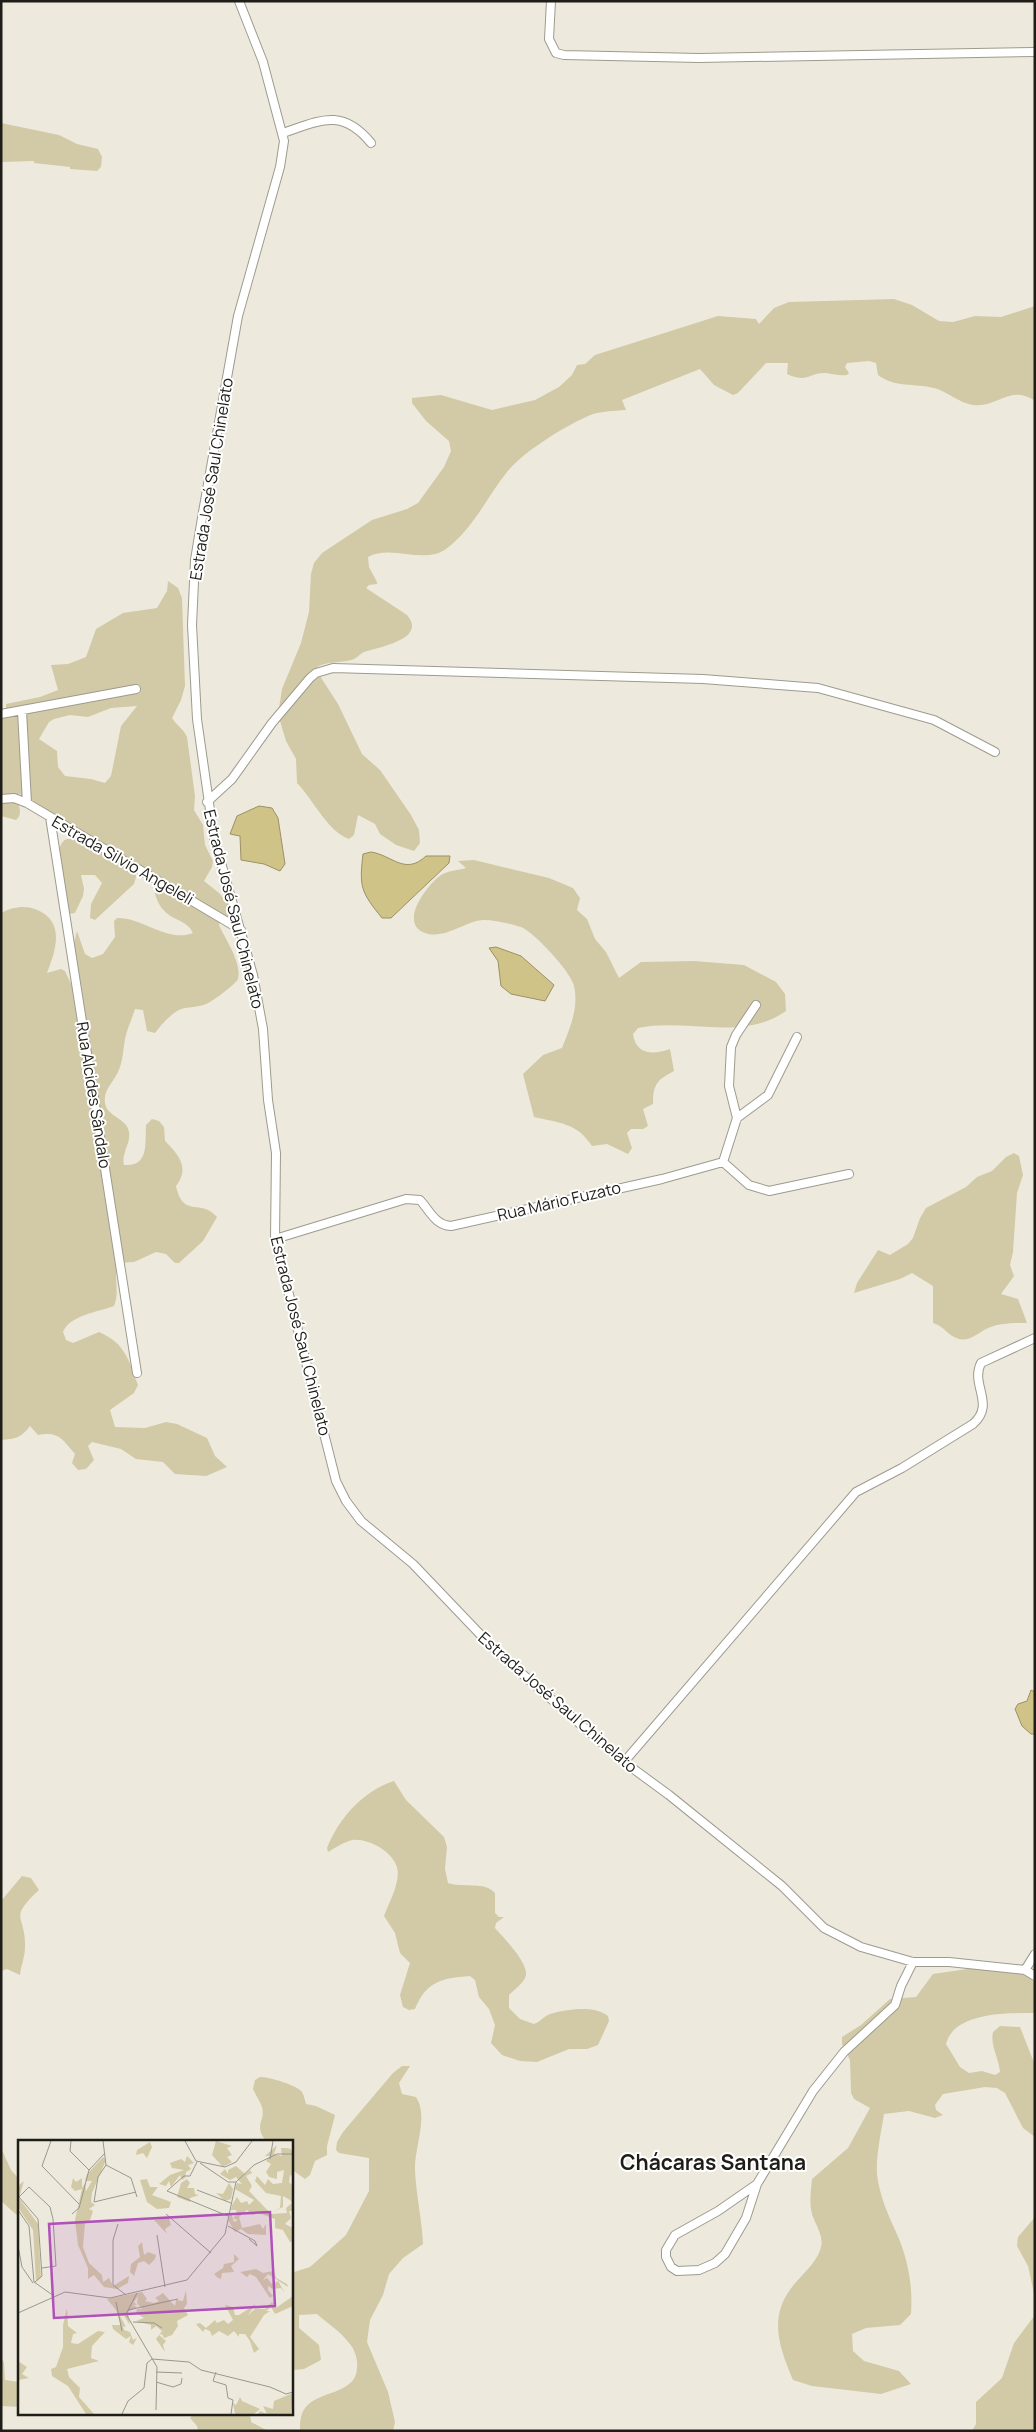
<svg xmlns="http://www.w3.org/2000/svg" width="1036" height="2432" viewBox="0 0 1036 2432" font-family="Manrope,sans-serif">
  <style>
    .green { fill: #d2c9a6; fill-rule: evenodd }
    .water { fill: #d0c388; stroke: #9b9166 }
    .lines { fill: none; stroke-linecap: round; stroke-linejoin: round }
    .street-casing { stroke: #9d9b8f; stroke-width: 10 }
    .street { stroke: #fff; stroke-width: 8 }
    .labels { text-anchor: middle; stroke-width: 4; stroke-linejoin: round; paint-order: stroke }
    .street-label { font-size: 16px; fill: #1e1d18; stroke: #fff }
    .district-label { font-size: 21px; font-weight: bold; fill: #1e1d18; stroke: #fff }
    .inset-road { fill: none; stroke: #9a988e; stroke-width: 1 }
    .view { fill: #b050b9; fill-opacity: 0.15; stroke: #b050b9; stroke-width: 2.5 }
    .inset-edge { fill: none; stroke: #1e1d18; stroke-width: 2.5 }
  </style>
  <rect width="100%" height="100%" fill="#edeadd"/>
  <path class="green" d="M1,123l58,12 18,9 21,5 4,8 -1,10 -4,4 -27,-2v-2l-36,-4v-2l-33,1z
    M894,299l18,6 27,16 14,1 22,-6 26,1 34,-11v95c-26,-17 -36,7 -62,4 -14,-2 -26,-14 -39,-17 -20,-5 -39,0 -56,-13l-2,-12 -7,-2 -22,2 -2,4 4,6 -2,2c-8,1 -13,-1 -21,-2 -17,-1 -18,11 -39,1l1,-11h-22l-28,30 -5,2 -19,-10 -14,-16 -78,31 4,10c-13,1 -26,1 -38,6 -24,11 -64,35 -81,56 -20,25 -34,57 -61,77 -22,16 -55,-5 -78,8l1,10 8,15v2l-8,1 -3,3 41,27c21,24 -29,32 -43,37 -5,2 -7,7 -13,8 -12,3 -22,1 -34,7l3,9 18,28 24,50 18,16 31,45 8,15 1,13 -6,8 -18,-6 -16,-11 -5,-10 -17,-9 -4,20 -5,4c-22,-8 -36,-40 -52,-56l-1,-24 -10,-18 -6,-20 -1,-13 3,-19 19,-46 8,-31 2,-38 3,-11 8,-10 50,-33 35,-11 11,-6 26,-36 7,-16 -2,-10 -23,-20 -14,-18v-5l29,-3 51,15 43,-10 24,-13 13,-12 5,-10 8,-1 10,-9 123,-39 38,3 3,5 15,-16 15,-6z
    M168,581l10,7 4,10 3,88 -4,14 -9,18c5,8 11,10 15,19l8,59 -1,14 9,15 2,20 8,16 -1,6 -8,14 15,12 22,25 -4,7 -17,-4 -1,4c6,14 23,37 19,54 0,3 -27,24 -32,25 -9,4 -21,2 -29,7 -9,6 -16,14 -22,22l-8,-2 -4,-21 -8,-1c-3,10 -8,20 -10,30 -2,12 -2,22 -7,33 -5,11 -15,18 -13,31 2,14 22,15 24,29 2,12 -8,21 -5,33 25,2 21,-21 22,-40l6,-6 7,2 5,6 1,14c14,14 25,27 11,45 7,33 25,12 41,31l-14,24 -24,22h-4l-9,-9 -10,-2 -22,10 -16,1c-5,15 2,29 -4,43 -16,6 -44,9 -51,26l3,8 7,3 26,-11c27,12 29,27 39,53l-4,8 -24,17 5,17 30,1 21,-6 11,2 30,14 8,18 12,11 -21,9 -31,-2 -12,-12 -27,-3 -15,-10 -29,-7 -4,4 6,14 -8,9 -8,1 -6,-7 3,-9c-13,-15 -16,-23 -37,-19l-8,-9c-9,12 -15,13 -29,14v-527c10,-6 24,-8 34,-4 31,12 21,40 12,64l14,-4 4,2 13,28 1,-4 -5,-52 3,-12 8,23 7,4 11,-4 12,-17 -1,-16 3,-3c25,-1 50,25 76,15 -4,-8 -10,-11 -19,-15 -17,-9 -21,-25 -21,-44l-16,-11 -3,1 2,13 -2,7 -39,36 -5,-2 1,-14 11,-21 -7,-8h-14l3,14 -1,7 -8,17 -6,1c-6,-13 -20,-69 -2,-75 7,-2 17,1 24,0l-71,-45 -5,1c3,9 9,18 1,25l-15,-4v-99l5,-6v-7l34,-7 18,-7 -7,-25 17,-1 18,-7 10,-28 27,-16 34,-5 10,-17zM137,706l-16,20 -10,50 -6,7 -14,-4 -26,-3 -7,-9 -1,-16 -18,-12 10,-17 5,-3 16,-4 18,2 23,-9z
    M474,860l75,18 24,10 7,10 -3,12 10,9 8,20 11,13 13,26 22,-16 53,-1 50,4 32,17 9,12 1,17c-44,31 -99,7 -148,17l-5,6c3,21 20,21 37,15l4,22c-17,9 -21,13 -21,33l-10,5 5,17 -5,3h-12l-4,4 5,15 -4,6 -21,-10 -15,2c-15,-23 -32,-23 -58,-29l-11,-43 20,-19 19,-7c8,-20 17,-40 12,-62 -2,-13 -40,-54 -53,-59 -10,-3 -26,-7 -37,-7 -17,0 -39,20 -59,13 -27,-10 2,-48 16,-58 6,-4 18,-5 25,-7l-8,-7z
    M1014,1153l5,3 4,19 -6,18 -4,59 -3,13 4,11 -13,18 17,5 9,24c-13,0 -27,0 -39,5 -9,4 -18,14 -29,11 -11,-3 -15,-13 -26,-16v-37l-21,-13 -12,6 -46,14 3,-10 21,-33 12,5 18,-11 5,-6 7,-20 6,-10 40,-21 11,-10 15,-6 14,-14z
    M394,1781l12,19 38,37 3,10 -2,22 3,14c13,5 37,-2 47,10v20l4,4h5l-8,6 -1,5c8,9 37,38 30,50 -3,6 -11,12 -16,17v13l11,11 14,5c6,-2 10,-8 16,-10 17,-5 44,-9 58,2l1,5 -11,24 -11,4h-18l-32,13 -17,-1 -18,-6 -11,-12 4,-18 -6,-16 -10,-12 -4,-17 -5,-4c-29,2 -44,6 -55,33l-6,1 -6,-3 -3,-12 10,-32 -10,-10 -5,-20 -11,-17c5,-14 17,-34 13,-49 -5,-16 -29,-29 -45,-27 -8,2 -17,8 -24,12l-1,-4c12,-30 36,-57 67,-67z
    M22,1876l9,2 8,12c-32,30 -13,24 -14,57 0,9 -4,19 -5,28l-13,-6 -6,2v-70z
    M1006,1966l21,9 8,8v30c-27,0 -81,-1 -89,31l14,23 9,6 13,-2 13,4 5,-3c-1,-14 -10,-26 -7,-40l7,-6 20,1 15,38v72l-12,-9 -18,-35 -8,-5 -12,-1 -42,7 -8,11 1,5 7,5 -8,3 -26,-7 -25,3c-3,19 -8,41 -7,60 2,20 11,41 19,58 12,26 17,54 15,82l-11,11 -34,3 -14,6 1,17 11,10 35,10 12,13 -30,10 -69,-8 -19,-6c-15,-36 -26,-66 4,-99 9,-10 21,-21 24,-34 3,-11 -6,-23 -9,-33 -3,-11 -1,-24 0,-35l36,-31 22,-40 -16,-9 -3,-6 -1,-33 -8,-16v-7l19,-12 29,-26 26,-2 17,-23 41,-6z
    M402,2066h8l-11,17 3,11 14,3c13,20 -2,51 -1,73 1,25 7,49 8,74l-20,14 -14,16 -6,21 -13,25 -3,22 21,50 7,30 -2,9h-93c0,-8 0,-16 5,-23 13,-18 51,-13 52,-40 1,-9 -2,-18 -8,-25 -8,-11 -22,-20 -32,-29l-18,1v13l20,17 2,15 -17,9 -10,1 -3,33v-130l19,-6 36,-32 23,-44v-33l-30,-5 -3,-3 1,-8 6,-10 50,-59z
    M260,2077c9,0 37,8 42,15 2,3 3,9 4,12l10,2 19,9 -8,31v9l-12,6 -5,14 -5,4 -14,-10v-28h-25c-13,-16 0,-20 -4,-34 -2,-6 -7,-13 -9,-18l2,-9z
    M1,2148l10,22 8,9v38l-18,-16z
    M1035,2217v81l-7,-32 -11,-20 1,-9z
    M1035,2315v116h-63l4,-7v-22l26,-24 12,-35z
    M1,2356l3,7 1,17 14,2v25l-18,-1z
    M194,2413h56l1,9 17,9h-70l-1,-5 -7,-8z"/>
  <path class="water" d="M259,806l13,2 6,10 7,46 -5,7 -16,-7 -23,-4 -1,-24 -10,-2 7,-18z
    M371,852c21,3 34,24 55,4h24l-1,7 -58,55h-9c-21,-26 -23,-31 -19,-64z
    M496,947l25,9 33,29 -9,16 -34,-7 -10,-8 -3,-25 -9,-13z
    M1031,1690l4,2v42h-4l-9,-8 -7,-17 3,-5 9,-3z"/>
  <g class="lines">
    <defs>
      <path id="street" d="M239,1l24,61 21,79 -4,26 -42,149 -35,196 -8,48 -3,65 5,94 17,119 39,137 10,54 5,71 8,53 -1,86 61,242 10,20 15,20 52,43 85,89 126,109 45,33 113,91 42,42 37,19 52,15h36l76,8 10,6
        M551,1l-2,38 7,14 8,2 135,3 336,-6
        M283,133c38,-13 59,-25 88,10
        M22,711l5,92
        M1,714l135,-25
        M1,799l13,-1 13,5 214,127
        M207,802l25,-23 40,-56 38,-45 6,-5 17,-5 370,11 115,9 116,32 61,32
        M50,817l87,556
        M737,1118l31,-23 29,-58
        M723,1162l14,-44 -8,-32 2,-39 5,-12 20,-30
        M275,1239l131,-40 14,1c10,11 15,25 31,26l211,-47 61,-17 26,23 20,6 80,-17
        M624,1762l232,-270 46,-24 71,-44c23,-20 -3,-39 8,-61l54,-25
        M1025,1970l10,-16
        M757,2184l-39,27 -43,24 -9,15v7l5,10 6,4 22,-1 16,-7 10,-9 21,-36 11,-34 56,-93 31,-39 51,-47 6,-19 12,-24"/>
    </defs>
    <use href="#street" class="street-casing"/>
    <use href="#street" class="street"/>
  </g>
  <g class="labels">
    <g class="street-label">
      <text transform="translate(211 479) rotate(-81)" y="6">Estrada José Saul Chinelato</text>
      <text transform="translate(123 860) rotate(30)" y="6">Estrada Silvio Angeleli</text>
      <text transform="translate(234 909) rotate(76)" y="6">Estrada José Saul Chinelato</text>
      <text transform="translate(94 1095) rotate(81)" y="6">Rua Alcides Sândalo</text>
      <text transform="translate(559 1201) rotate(-13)" y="6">Rua Mário Fuzato</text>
      <text transform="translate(301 1336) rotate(76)" y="6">Estrada José Saul Chinelato</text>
      <text transform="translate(558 1702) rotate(41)" y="6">Estrada José Saul Chinelato</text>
    </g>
    <g class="district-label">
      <text x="713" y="2170">Chácaras Santana</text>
    </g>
  </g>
  <g transform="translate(18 2140)">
    <rect width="275" height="275" fill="#edeadd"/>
    <path d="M198,1l16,5 -5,2 5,7 -5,2 5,5 -9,5 -11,-12zM132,2l2,5 -5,11 -4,-5 -7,2 1,-5zM259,5l-3,9 8,2 -1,-8h5l5,1 2,5v22l-3,-1 -1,7 4,4v25h-4l2,7 -6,6 8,4v13l-3,1 -7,-12 -8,-2v-9l-16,-6 -7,2 -5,-5 -8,7 3,11 18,-4 3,5 3,-5v11l-18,-1 -7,-5 -6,3 -7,-12 3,-7 3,9 4,-2 -5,-2 4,-4 -1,-4h-5l1,-5 5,-8 4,6 6,-2 2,4 5,-5 -19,-11 2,-6 5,1 -6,-7 -6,3 -10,-6 5,-5 3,5v-4l8,-4 9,8 5,-4 2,3 -6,3 6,10 -3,5 22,23 16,-1 -1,-5 6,-5 -2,-3 -7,-4v11l-10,5 7,-4 1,-12 -15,-3 -11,-12 2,-5 8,9 3,-6 5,5 9,-1 2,-13 -7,2v7l-8,-2 -3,-5 5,-8 -5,-3 4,-5h-5zM169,16l7,7 -6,2 3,4 -5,3 -1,6 -3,2 -2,-5 -9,12 -2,-6 -3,5 -7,-2 11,-9 14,-5 -12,-2 -2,-5 11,-4 4,3zM85,17l3,3 -14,33 -1,9 4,3 -6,4 4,2 -3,9 -5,3 -2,24 6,16 13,12 1,7 6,-4 4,8 16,-10 -1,7 -11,6 -13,-2 -10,-12 -6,4v-11l-10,-23 -3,-25 7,-31 -7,2 -4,-4 2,-9 3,4 6,-4v10l3,-5 1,8 6,-10h-7l2,-7zM129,39l3,8h8l-6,8 19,7 -2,6 -12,1 -10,-7 -7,-22zM169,39l3,4 -3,5h7l1,6 4,1 -9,3v4l-13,-5 4,-14zM6,41l-5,17 19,26 3,54 -5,3 -3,-51 -15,-23v-21zM211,43l4,6 -2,10 -6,2 -9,-8 7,1zM151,78l2,7 -6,4 2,5 -13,-14zM124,102l2,13 4,-3 8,3 -1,4 -6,6 -5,-4 -6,2 -4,13 -4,-4 1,-8 9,-7 -2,-11zM216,114l5,5 -8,7 3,6 -12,1 -1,6 -3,-1 -4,-4 9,-6 1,-4 10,-2zM238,129l7,4 11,-2 2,7 11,6 1,3 -20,-13 -5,6 4,-2 5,6 6,-3 7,12 -4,-5 -8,1 -5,-3v4l5,6 -3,2 -14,-21 -6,-3 -3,3 -7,-5zM168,150l1,14 -3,4 4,7 -11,6 1,5 -6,9 -8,3 -2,-4 -3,1 7,6 -3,4 2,7 -9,-13 6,-8 -6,-5 -5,4v-5l-15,-4 8,-3 -8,-5 1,-4h5l-5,-6 1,-7 -4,6 3,3h-4l4,2 -9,5 2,13 -6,-9h-4l6,11 -3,-1 1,4 6,2 3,8 4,-2 -4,7 -4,-3 2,-6 -5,3 -13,-10 -1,-4h9l-5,-15 -9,-11 35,-7 5,7 -2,2 9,2 5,-2 -4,-3 8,-5 12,13 1,-6 7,1zM275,156v10l-18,8 -4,-7 -5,4h4l-6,4 -14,22 9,12 -5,4 -4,-12 -5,-7h-6v-4v7l-5,-6 -6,5 -9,-5 -7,5 -2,-5 -5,-2 -2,3 -7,-8 4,-1 6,5 9,-8 2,3 7,-3 4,4 5,-4 -8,-15 8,2 2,8h4l17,-11 -8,11 7,-6h10l7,-7 4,6zM49,168l1,18 9,7 -4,1 -2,9 7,1 20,-13 7,1 -13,14 -1,12 8,3 -32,8 2,8 11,11 -1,9 15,17h-8l-18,-28 -16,-10 -1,-7 5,-2 7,-20v-22zM0,221l9,6 -5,7 7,4 -11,2zM275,253l-2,21h-33l2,-3 7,3 -4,-8 10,3 1,-8zM222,257l2,4 18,8 -6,5h-19l-2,-11 3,2z" fill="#d2c9a6"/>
    <path class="inset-road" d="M33,1l-9,25 37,38M53,1l-1,10 19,19M85,1l3,24 -8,12 -4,25 42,-10M167,1l11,20 29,6 11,-5 16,-21M252,19l3,-18M179,22l-7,14h-6l-17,15 61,25M182,23l28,19h8M88,25l25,13 6,19M179,50l34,13M0,70l11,16 5,56 20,14M54,74l7,-6 10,-38 16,-17M148,74l45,39M100,84l-5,16v45l13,10M210,86l27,15 2,5 -8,-7M139,95l8,52M0,106l4,21 11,16M16,143l8,-7 -4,-57 -19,-22 10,-10 21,20 3,12 3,47 -14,2M119,153l-11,21 31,53 -1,43M98,162l6,29M110,170l50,-11M0,173l47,-21 45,6 77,-18 38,-46 11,-52 18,-17 23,-11h16M115,182l21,1 8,5M134,219l37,3 12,8 69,17 16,7 7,-2M138,232l26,1M198,232l-3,9 13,4 2,13 5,2 -2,14M138,242l17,5 8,-3 1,-6M104,274l6,-13 16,-13 3,-25 5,-4"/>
    <path class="view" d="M252,72l5,94 -221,12 -5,-94z"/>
    <rect width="275" height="275" class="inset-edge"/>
  </g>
  <rect width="1036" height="2432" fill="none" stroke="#1e1d18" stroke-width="5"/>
</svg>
